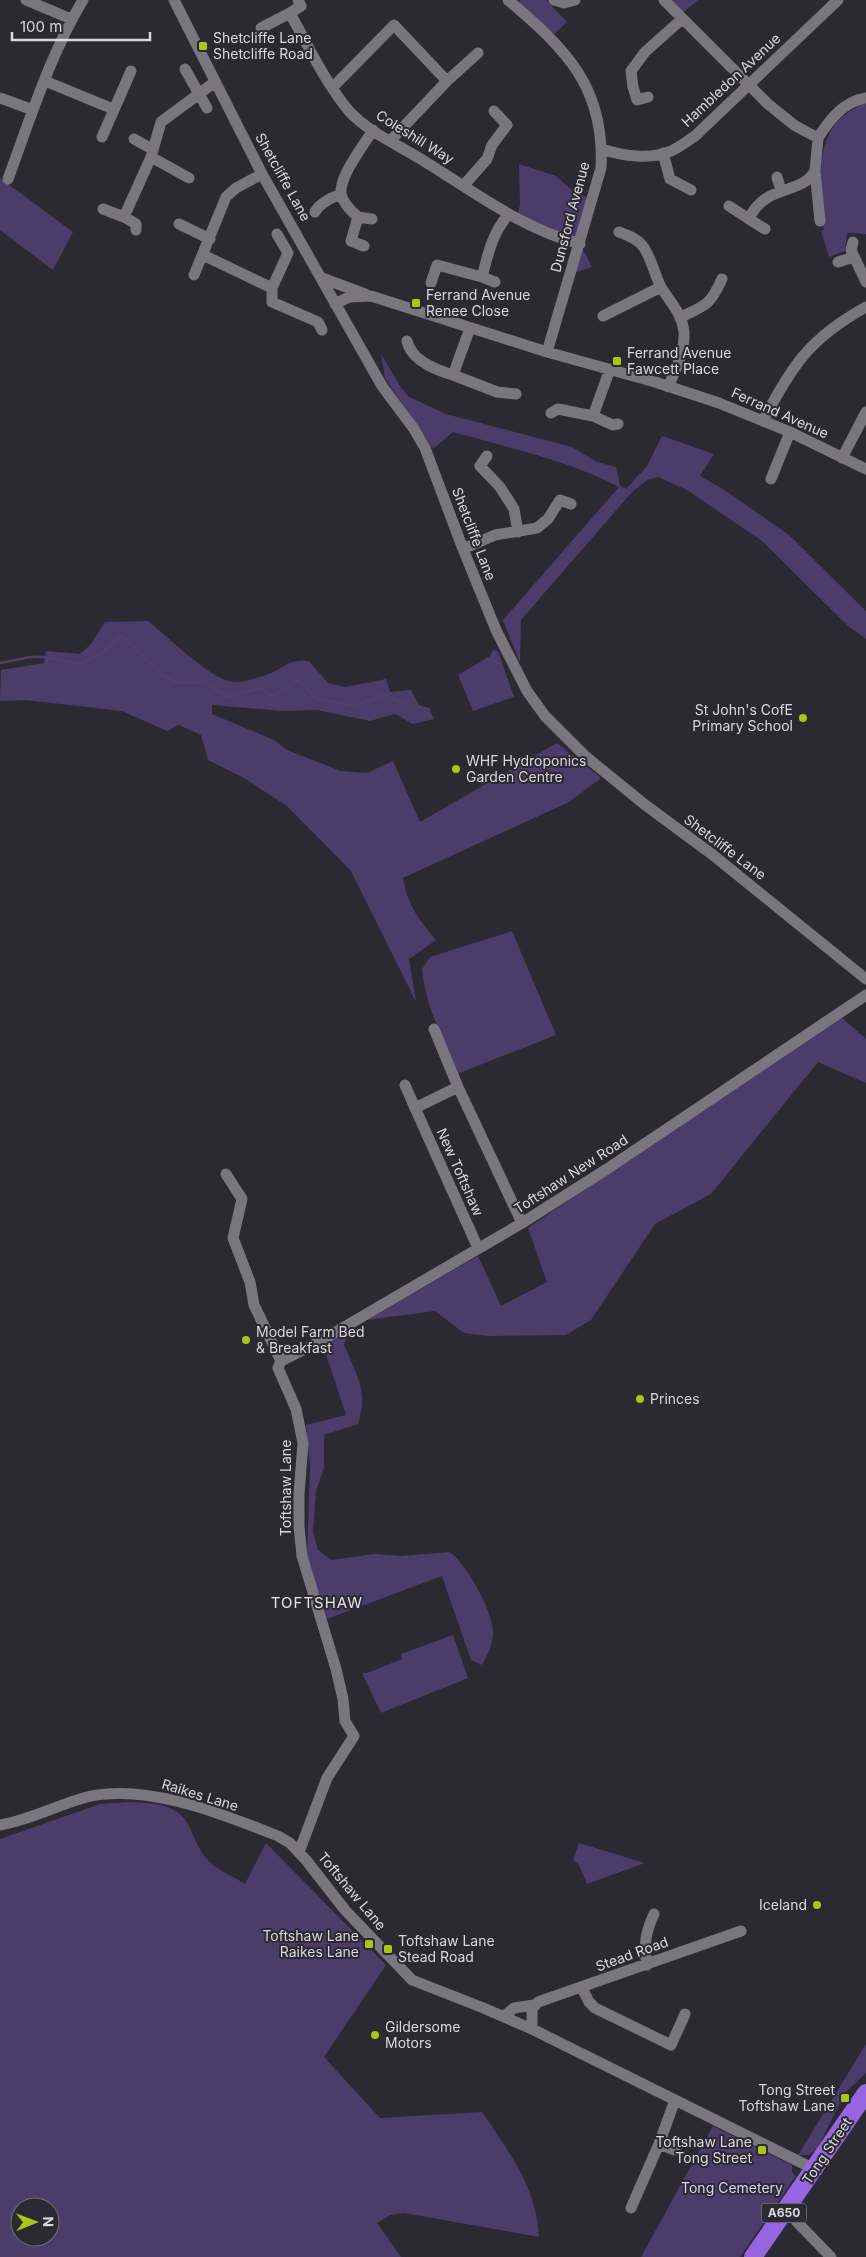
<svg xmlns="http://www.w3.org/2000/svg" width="866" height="2257" viewBox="0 0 866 2257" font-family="Inter,sans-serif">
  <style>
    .green { fill: #4c3c6a; fill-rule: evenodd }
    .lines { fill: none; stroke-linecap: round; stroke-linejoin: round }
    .stream { stroke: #524166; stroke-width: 2.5 }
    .minor { stroke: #797680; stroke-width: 11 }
    .highway { stroke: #9666e0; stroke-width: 18 }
    .poi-dot { fill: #abc614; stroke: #2b2931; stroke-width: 2 }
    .labels { text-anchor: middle; stroke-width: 4; stroke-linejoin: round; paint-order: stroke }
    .shield { fill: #2b2931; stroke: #a6a4aa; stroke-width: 1 }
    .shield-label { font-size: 12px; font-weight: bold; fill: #dad8de }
    .poi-label { font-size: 14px; fill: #dad8de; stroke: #2b2931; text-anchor: start }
    .street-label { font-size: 14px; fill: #dad8de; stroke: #2b2931 }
    .park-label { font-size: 14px; fill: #ded1fb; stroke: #2b2931 }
    .neighbourhood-label { font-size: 15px; letter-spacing: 1px; fill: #e5e2ed; stroke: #2b2931 }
  </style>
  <rect width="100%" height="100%" fill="#2b2931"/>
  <path class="green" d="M521,0h25l21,22 -17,16 -35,-32z
    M664,0h34l-19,16z
    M862,104h4v130l-19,-1 -2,18 -16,6 -8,-26 3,-1c-5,-30 -9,-83 13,-108 7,-8 17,-13 25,-18z
    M519,164l37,12 18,16 18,7 -12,45 12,23 -21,7 8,-30 -63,-25 4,-14z
    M0,178l73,54 -20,38 -53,-40z
    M381,354l19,32 9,11 37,17 126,33 25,15 19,5 4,19 6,3 21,-23 15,-30 52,18 -14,22 23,13 66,46 77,76v28l-18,-13 -86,-85 -75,-51 -29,-13 -11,3 -15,12 -111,128 -1,43 -17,-43 116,-133c-52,-27 -110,-39 -166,-55l-20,17 -48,-71z
    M148,621c19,15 59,55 81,60 10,3 24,-2 34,-5 21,-6 22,-17 46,-15l19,22 17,4 41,-8 4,13 21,-2 8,15 10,3 5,11 -21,5 -18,-10 -25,7 -53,-11 -34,1 -71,-6v9l62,26 13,10 54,21 26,2 26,-12 27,61 137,-79 44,35 -32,24 -166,76c5,28 15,40 33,62l-27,19 7,43 -65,-131 -64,-65 -43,-28 -36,-18 -7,-25 -22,-10 -12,6 -45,-20 -97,-11 -25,1 1,-31 43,-7 2,-12 34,3 11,-10 14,-22z
    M493,650l5,1 16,46 -41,14 -15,-36 32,-19z
    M512,931l44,104 -99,39c-13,-33 -32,-69 -35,-105l8,-12z
    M840,1016l26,23v44l-48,-21 -107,132 -56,30 -64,96 -25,15 -79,1 -23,-3 -29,-22 -68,9 111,-64 23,50 46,-24 -19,-54z
    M351,1328l-7,16c12,31 25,46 14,80l-34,11v33l-8,23 -3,40 5,19 13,10 44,-6 26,2 49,-4c17,13 45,62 43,84 -1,10 -6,20 -11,29l-11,-5 -29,-84 -115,43 -20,-61 3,-92 -4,-41 40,-10 -23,-70z
    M453,1635l15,43 -87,35 -19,-40h5l35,-14 -1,-5z
    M129,1802c22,1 47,1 59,22 6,12 9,23 18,34 8,11 27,18 39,26l21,-41 120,122 -62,92 56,61 102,-6c27,40 55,76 57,125l-135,-24 -14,2 -13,8 24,34h-401v-418l100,-35zM20,2207h30v30h-30z
    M579,1843l66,20 -58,21 -8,-19 -6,-5z
    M866,2044v29l-21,20 -28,56 -8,6h-11z
    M713,2126l79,39v7l4,4 -56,81h-99z"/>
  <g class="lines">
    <path class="stream" d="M0,663l30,-6h17l33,7 21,-10 20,-19 42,41 14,6h26l25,15 33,-9 11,9 26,-17 19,19 38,7 30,-12 28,14"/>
    <path class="minor" d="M26,0l45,19
      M174,0l88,174 120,212 32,43 11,19 38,101 33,81 31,61 18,25 39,39 60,49 69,51 153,124
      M298,0l3,6 -11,7c18,33 35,69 59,98 18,20 47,33 70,47 53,32 99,69 161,86
      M508,0c58,49 97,87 93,168l-54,184
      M554,0l10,3 11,-3
      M664,0l104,104 26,21 24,13c12,-19 25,-36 48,-40
      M261,28l29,-15
      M185,69l22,39
      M45,81l68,28
      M332,88l62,-63 53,56
      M648,97l-11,3 -4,-13 -2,-16 14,-19 37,-33
      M0,98l33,12
      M102,137l29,-66
      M818,138l-3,33 5,50
      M134,139l18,10
      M391,140l56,-59 31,-28
      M602,149c20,7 49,11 69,2 9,-4 16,-10 24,-15l143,-136
      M663,153l7,26 21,11
      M151,157l38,21
      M777,177l4,14
      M8,179c22,-60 42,-124 75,-179
      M464,185l23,-26 5,-14 15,-20 -13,-14
      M729,206l20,13
      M103,209l21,8 27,-60 10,-35 54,-40
      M315,212c4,-8 18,-16 26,-17
      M124,217l12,7v6
      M358,217l14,2
      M179,224l31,15
      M765,229l-16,-10c16,-36 52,-23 66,-48
      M619,232c8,3 17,6 23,13 10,13 12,29 19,42 9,15 21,26 23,45 1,20 -8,37 -16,55
      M853,242l-2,8 15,32
      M364,246l-13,-5 7,-24c-7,-6 -15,-14 -17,-23 -2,-18 23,-49 32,-64
      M203,255l69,33v14l46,20 4,8
      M838,262l16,-5
      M194,275l32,-78 10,-9 26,-14
      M482,277l13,5
      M322,278l43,16
      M431,283l6,-18 45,12c6,-23 10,-43 26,-62
      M272,288l16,-35 -11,-19
      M335,304l14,-7 22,-1 176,56 108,30 64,21 71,29 76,37
      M603,316l58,-29
      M681,317c26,-12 29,-12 41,-38
      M470,328l-17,47 44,17 19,2
      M407,341c4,19 29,29 46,34
      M551,413l7,-4 35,7 17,-47
      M593,416l20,9 5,-1
      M763,421c29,-56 47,-83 103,-114
      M487,456l-7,10 20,21 14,22 4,23
      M842,458l24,-46
      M771,479l19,-47
      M463,549l32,-14 42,-7 11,-9 12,-19 11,4
      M434,1029l24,58 64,136
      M405,1085l10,23
      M458,1087l-43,21 63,140
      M226,1174l16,25 -9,39 17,44 4,23 27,56
      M281,1361l36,-18 205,-120 85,-54 259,-174
      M281,1361l-3,7 18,41 7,34 -4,51v32l3,30 34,113 7,30 2,22 9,15 -27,42 -28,74
      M0,1825c30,-5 57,-20 87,-28 60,-14 135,17 191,39l12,7 16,17 39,50 67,70 69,27 51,22 282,140
      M647,1965c-4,-19 -1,-34 7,-51
      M582,1988l7,14 6,6 76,37 14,-31
      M504,2016l10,-8 20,-3
      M532,2029v-20l6,-7 203,-71
      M675,2100l-16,44 16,6
      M631,2208l28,-64
      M796,2221l35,36"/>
    <path class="highway" d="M753,2257l113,-164"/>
  </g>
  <g class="poi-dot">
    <rect x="198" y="41" width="10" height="10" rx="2.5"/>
    <rect x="411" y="298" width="10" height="10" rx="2.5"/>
    <rect x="612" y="356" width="10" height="10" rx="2.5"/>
    <circle cx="803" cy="718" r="5"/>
    <circle cx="456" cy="769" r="5"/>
    <circle cx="246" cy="1340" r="5"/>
    <circle cx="640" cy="1399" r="5"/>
    <circle cx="817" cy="1905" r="5"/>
    <rect x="364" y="1939" width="10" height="10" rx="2.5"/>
    <rect x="383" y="1944" width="10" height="10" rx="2.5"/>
    <circle cx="375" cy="2035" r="5"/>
    <rect x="840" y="2093" width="10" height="10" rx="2.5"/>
    <rect x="757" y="2145" width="10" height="10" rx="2.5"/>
  </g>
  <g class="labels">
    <rect class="shield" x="761.5" y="2203.5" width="45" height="19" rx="4"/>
    <g class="shield-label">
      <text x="784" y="2217">A650</text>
    </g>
    <g class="poi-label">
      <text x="213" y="43">Shetcliffe Lane<tspan x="213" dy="16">Shetcliffe Road</tspan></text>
      <text x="426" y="300">Ferrand Avenue<tspan x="426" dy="16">Renee Close</tspan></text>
      <text x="627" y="358">Ferrand Avenue<tspan x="627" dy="16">Fawcett Place</tspan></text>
      <text x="793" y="715" text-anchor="end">St John's CofE<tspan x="793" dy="16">Primary School</tspan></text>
      <text x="466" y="766">WHF Hydroponics<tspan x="466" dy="16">Garden Centre</tspan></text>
      <text x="256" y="1337">Model Farm Bed<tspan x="256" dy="16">&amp; Breakfast</tspan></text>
      <text x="650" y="1404">Princes</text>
      <text x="807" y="1910" text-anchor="end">Iceland</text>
      <text x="359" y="1941" text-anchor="end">Toftshaw Lane<tspan x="359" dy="16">Raikes Lane</tspan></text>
      <text x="398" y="1946">Toftshaw Lane<tspan x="398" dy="16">Stead Road</tspan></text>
      <text x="385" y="2032">Gildersome<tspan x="385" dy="16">Motors</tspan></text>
      <text x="835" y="2095" text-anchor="end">Tong Street<tspan x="835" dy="16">Toftshaw Lane</tspan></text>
      <text x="752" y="2147" text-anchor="end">Toftshaw Lane<tspan x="752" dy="16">Tong Street</tspan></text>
    </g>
    <g class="street-label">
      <text transform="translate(731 80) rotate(-43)" y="5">Hambledon Avenue</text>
      <text transform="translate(415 137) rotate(32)" y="5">Coleshill Way</text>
      <text transform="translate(283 177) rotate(61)" y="5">Shetcliffe Lane</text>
      <text transform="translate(570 217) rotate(-75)" y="5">Dunsford Avenue</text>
      <text transform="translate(780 413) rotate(24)" y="5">Ferrand Avenue</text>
      <text transform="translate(474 534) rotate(69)" y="5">Shetcliffe Lane</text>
      <text transform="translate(725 847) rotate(37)" y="5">Shetcliffe Lane</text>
      <text transform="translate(460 1172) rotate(66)" y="5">New Toftshaw</text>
      <text transform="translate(571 1174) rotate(-33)" y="5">Toftshaw New Road</text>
      <text transform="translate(286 1488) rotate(-90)" y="5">Toftshaw Lane</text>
      <text transform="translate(200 1795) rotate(17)" y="5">Raikes Lane</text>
      <text transform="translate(352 1891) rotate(50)" y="5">Toftshaw Lane</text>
      <text transform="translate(632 1954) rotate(-20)" y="5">Stead Road</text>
      <text transform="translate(827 2151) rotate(-56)" y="5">Tong Street</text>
    </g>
    <g class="park-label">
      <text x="732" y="2193">Tong Cemetery</text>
    </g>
    <g class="neighbourhood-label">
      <text x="317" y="1608">TOFTSHAW</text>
    </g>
  </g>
  <g transform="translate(35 2222) rotate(89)"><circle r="24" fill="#2b2931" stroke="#716f76"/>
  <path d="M0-4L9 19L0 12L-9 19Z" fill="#abc614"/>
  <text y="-8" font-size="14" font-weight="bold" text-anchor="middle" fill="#dad8de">N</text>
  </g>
  <path d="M12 32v8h138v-8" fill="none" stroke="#dad8de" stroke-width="2.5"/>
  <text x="20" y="32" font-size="15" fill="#dad8de" stroke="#2b2931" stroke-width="4" paint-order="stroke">100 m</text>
</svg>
